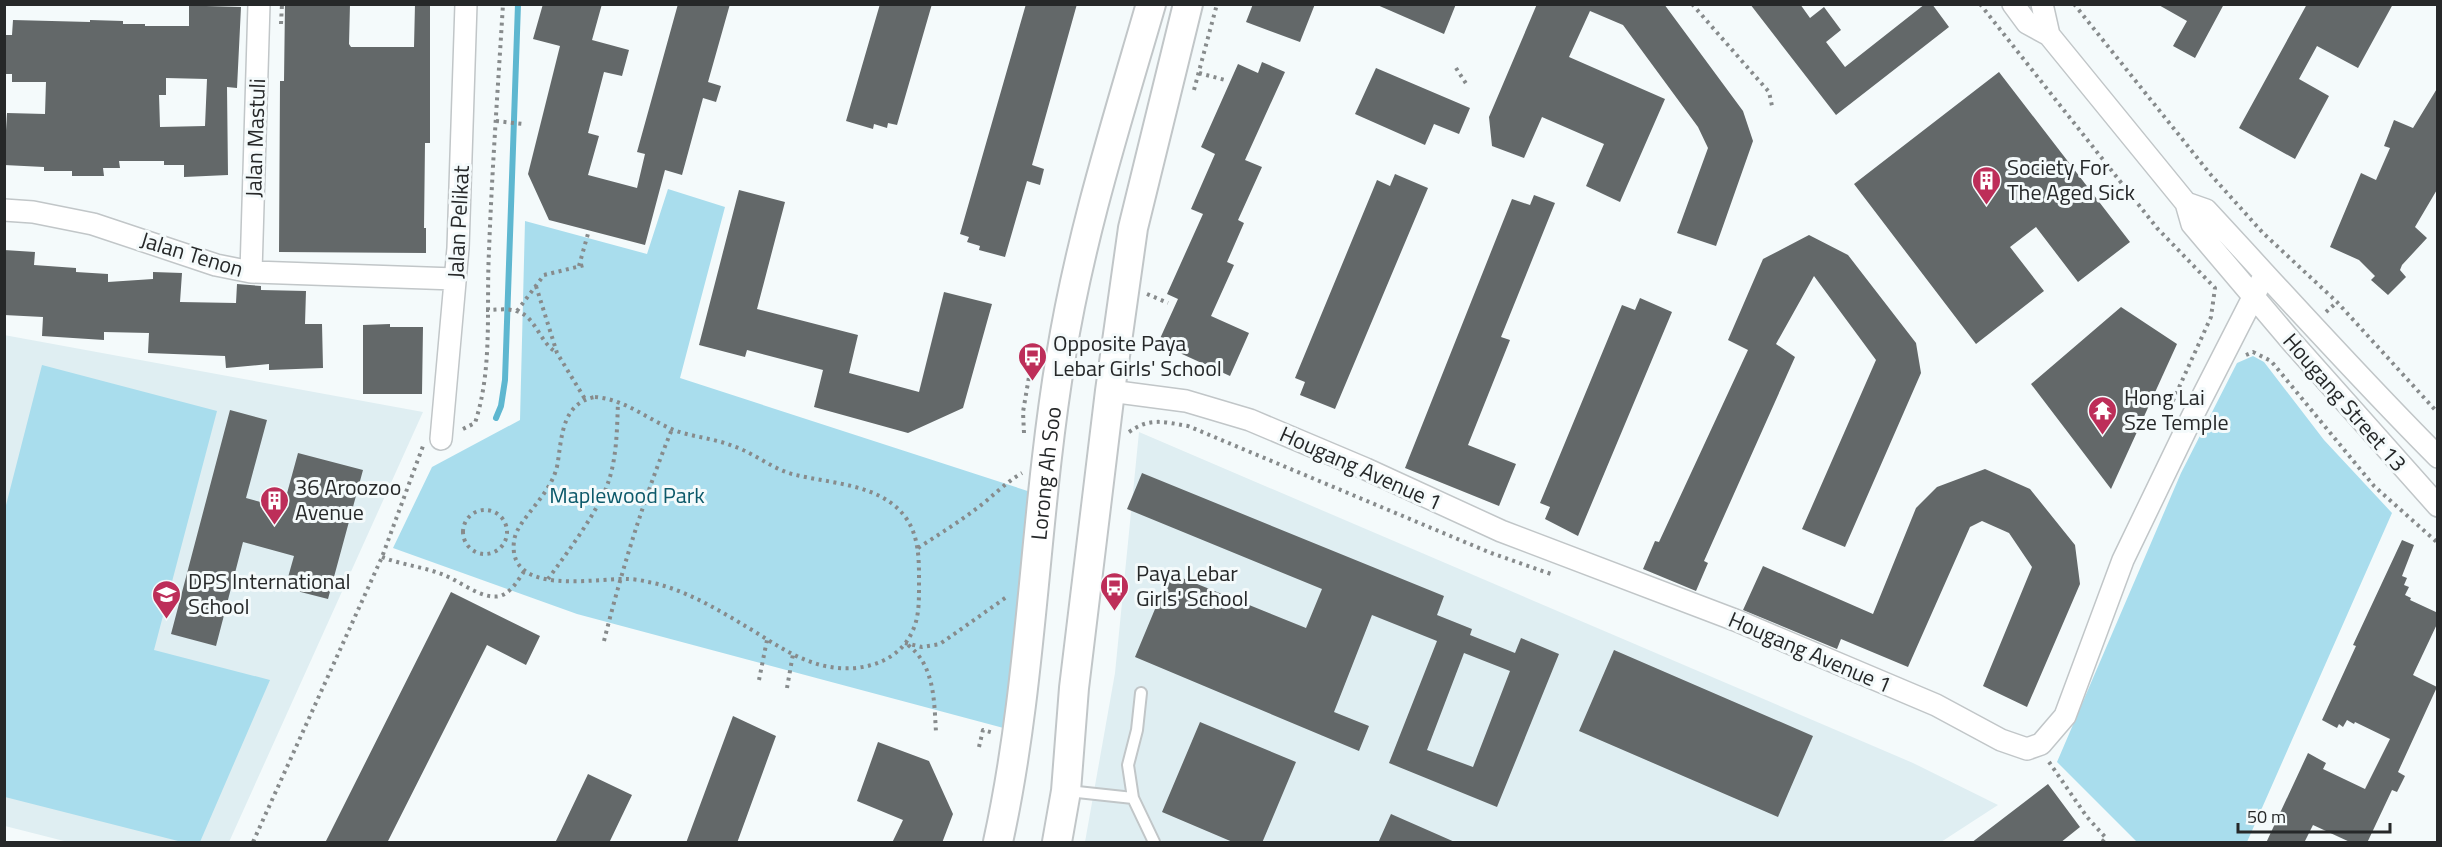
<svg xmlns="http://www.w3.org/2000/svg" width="2442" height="847" viewBox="0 0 2442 847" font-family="'Titillium Web',sans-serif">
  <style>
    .built { fill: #dfeef2 }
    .green { fill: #a9dded }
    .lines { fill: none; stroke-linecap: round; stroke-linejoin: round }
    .stream { stroke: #5eb7d0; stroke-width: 6 }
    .building { fill: #636869; fill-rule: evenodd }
    .service-casing { stroke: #c1c6c8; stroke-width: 14 }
    .minor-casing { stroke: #c1c6c8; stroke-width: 24 }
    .secondary-casing { stroke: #c1c6c8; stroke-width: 32 }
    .path { stroke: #878b8c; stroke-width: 4; stroke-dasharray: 3 4.5; stroke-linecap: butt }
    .service { stroke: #fff; stroke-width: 10 }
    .minor { stroke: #fff; stroke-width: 21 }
    .secondary { stroke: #fff; stroke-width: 28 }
    .labels { text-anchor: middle; stroke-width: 6; stroke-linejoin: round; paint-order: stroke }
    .street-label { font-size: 22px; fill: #262829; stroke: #f4fafb }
    .poi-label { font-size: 22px; fill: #262829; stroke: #f4fafb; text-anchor: start }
    .park-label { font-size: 22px; fill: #0c596a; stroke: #f4fafb }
  </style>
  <rect width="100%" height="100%" fill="#f4fafb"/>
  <path class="built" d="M4,335l419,77 -194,430h-161l-63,-16z
    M1139,432l774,331 85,42 -57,37h-856l30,-169z"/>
  <path class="green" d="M668,189l57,18 -45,171 360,117 -29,235 -434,-116 -184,-66 39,-81 88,-47 5,-199 122,33z
    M2253,356l11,6 60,78 68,73 -145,329h-110l-80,-80 124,-289 56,-110z
    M42,365l175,46 -63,239 116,30 -70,162h-18l-177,-45v-288z"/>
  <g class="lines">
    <path class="stream" d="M496,418l5,-12 4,-26 13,-376"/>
  </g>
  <path class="building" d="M206,4v2l35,1 -4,81 -10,-1 1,88 -44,2v-12h-20v-4h-45l1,7h-17l1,8h-32v-5h-28v-4l-40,-2 3,-52 38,1 1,-32h-34v-8h-8v-39h8l1,-15 77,2v-2l33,1v3h22v2h44v-21zM166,78l41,1 -2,47 -45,1 -1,-32h7z
    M285,4h65l-1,40 2,3h63l1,-43h15v139h-5l-1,85h2v25l-147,-1 1,-171h4z
    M543,4h59l-10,36 37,10 -7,26 -18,-4 -16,61 11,3 -11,39 49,13 8,-34 -8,-2 41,-148h52l-22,78 13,4 -5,16 -13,-4 -21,77 -17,-5 -20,75 -96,-25 -21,-46 32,-128 -27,-7z
    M880,4h52l-35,121 -9,-2 -1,5 -13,-4 -1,5 -27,-8z
    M1026,4h51l-45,161 12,4 -4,16 -13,-4 -22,76 -26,-7 1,-4 -13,-4 2,-5 -9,-3z
    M1253,4h62l-15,38 -54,-20z
    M1375,4h81l-12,30z
    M1537,4h127l79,107 10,30 -37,105 -39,-13 31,-85 -10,-21 -75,-102 -33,-14 -21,46 96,42 -45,103 -34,-16 18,-42 -62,-27 -18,41 -32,-12 -3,-29z
    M1750,4h50l10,14 14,-11 17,23 -15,12 19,25 80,-63h7l17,23 -113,88z
    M2157,4h67l-29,54 -22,-12 14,-25z
    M2307,4h86l-35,64 -41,-22 -18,33 30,17 -34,63 -56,-31z
    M1262,62l23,10 -40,88 17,7 -24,53 6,3 -17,39 7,3 -23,51 38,17 -19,43 -72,-33 20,-44 -11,-5 36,-80 -12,-5 24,-55 -14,-7 37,-83 20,9z
    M1376,68l94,40 -11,26 -25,-10 -9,21 -70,-31z
    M1999,72l131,170 -52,40 -42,-55 -26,20 34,44 -68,53 -122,-160z
    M2438,87v101l-23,39 12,11 -25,27 -2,5 6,7 -18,18 -17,-15 4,-4 -16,-16 -29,-13 31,-74 15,7 14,-32 -6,-2 10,-26 19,8z
    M1395,174l33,14 -93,221 -35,-14 5,-13 -10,-4 82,-198 13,6z
    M739,190l46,12 -28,107 101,26 -9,38 70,19 25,-100 48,12 -29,104 -55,25 -94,-26 9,-37 -76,-20 -2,7 -46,-12z
    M1534,195l21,8 -54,134 9,3 -42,105 48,19 -17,42 -94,-38 107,-269 18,6z
    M1809,235l39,20 68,88 5,30 -76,174 -43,-18 74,-169 -62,-84 -38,68 19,13 -91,204 4,2 -12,28 -53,-22 12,-28 4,1 89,-192 -20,-10 35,-81z
    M4,250l31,2 -1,13 42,3v4l32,2v8l45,-3v-7l29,1 -2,29 56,1 1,-19 24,2v4l45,1 -1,33h17l1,44 -54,2v-6l-43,4 -1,-12 -77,-3 1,-20 -45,-1v8l-62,-4 1,-19 -39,-2z
    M1640,298l32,14 -94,224 -33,-17 5,-12 -10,-4 82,-198 13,5z
    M2121,307l56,37 -66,145 -80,-105z
    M390,324v3h33l-1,67h-59v-69z
    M230,410l37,10 -21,78 37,10 15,-55 65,17 -35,129 -43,-11 9,-32 -51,-14 -27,104 -45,-12z
    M1985,469l45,20 45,56 5,39 -53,123 -44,-21 49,-119 -23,-34 -27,-12 -12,6 -62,140 -67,-28 -4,10 -94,-39 20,-44 110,48 43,-106 21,-21z
    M1142,473l302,123 -7,19 35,14 -2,6 45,18 6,-15 38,16 -62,153 -108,-44 48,-122 -65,-26 -38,97 35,14 -10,25 -224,-94 35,-84 136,55 16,-39 -195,-80zM1464,653l46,18 -37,96 -46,-17z
    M2402,540l12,5 -12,31 5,2 -3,7 5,2 -4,8 6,3 -1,2 28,13v9l-25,53 24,12 -39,85 7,4 -8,16 -5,-2 -25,53h-15l-39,-18 -9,18h-38l42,-90 18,10 -3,6 42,20 25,-50 -35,-17 -1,2 -7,-4 -4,7 -4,-3 -2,4 -15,-8 34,-74 -3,-1z
    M451,592l89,44 -14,29 -39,-20 -100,198h-62z
    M1614,650l199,86 -35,81 -199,-86z
    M733,716l43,20 -39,107h-51z
    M1200,722l96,40 -34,81h-27l-73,-31z
    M878,742l51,19 24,53 -11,29h-50l11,-23 -46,-19z
    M588,774l44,21 -23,48h-54z
    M2048,784l32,43 -20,16h-89z
    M1391,814l66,29h-79z"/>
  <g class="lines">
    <defs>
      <path id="service" d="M1141,693l-4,37 -9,35 5,33 21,44
        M1068,791l65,7"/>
      <path id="minor" d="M2013,4l14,19 22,12 137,168 6,21 100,118 146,164
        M2042,4l7,31
        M2186,203l20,7c77,83 152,167 232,247
        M4,210l29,2 60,12 123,41 35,7 204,7
        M251,272l8,-268
        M1110,391l76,10 64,19 116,49 135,62 234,89 201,85 65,35 26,9 14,-5 24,-28 58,-156 69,-143 73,-143
        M441,439l17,-191 8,-244"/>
      <g id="secondary">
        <path id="s1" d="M998,842c35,-159 36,-325 63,-486 19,-119 56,-235 90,-352"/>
        <path d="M1057,842l9,-51 8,-103 36,-297 23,-163 55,-224"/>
      </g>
    </defs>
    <use href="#service" class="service-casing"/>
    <use href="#minor" class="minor-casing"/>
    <use href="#secondary" class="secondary-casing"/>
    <path class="path" d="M1692,4l77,88 3,14
      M1980,4l177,224 58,60 -4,29 -40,88
      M2074,4l137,171 52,58 74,69 101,111
      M281,24l1,-20
      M1456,68l11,17
      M1199,73l26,7
      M1194,90l23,-86
      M496,121l27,3
      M579,266l10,-36
      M536,286l21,67 28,46
      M1147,294l21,9
      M486,310c10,0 21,-2 30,1 19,4 24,32 40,41
      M517,311l27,-36 41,-10
      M2326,312l11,-10
      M2246,355l7,-3 18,9 103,125 64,57
      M595,397c27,2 47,18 70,29 21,11 46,11 68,20 21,7 38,22 59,28 38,10 89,9 114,44 14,20 13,45 13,69 0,14 0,30 -6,43 -16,38 -64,45 -99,33 -25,-8 -45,-23 -67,-36 -30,-18 -65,-39 -99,-45 -7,-2 -15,-3 -22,-3 -30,-1 -119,18 -112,-38 3,-23 40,-47 44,-80 4,-27 5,-58 37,-64z
      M463,429l12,-6c18,-55 11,-114 14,-172 3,-82 9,-164 14,-247
      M1129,432c21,-15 35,-10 59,-6l303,127 63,22
      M1024,433l-1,-21 8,-47 5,-5
      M605,490l38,14
      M463 532a22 22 0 1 1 44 0a22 22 0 1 1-44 0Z
      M918,548c23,-15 46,-29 67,-46 12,-10 23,-21 37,-29
      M382,557c20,8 43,10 62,18 16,6 38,25 56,21 12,-4 18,-16 25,-26
      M548,579c19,-26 52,-70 61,-99 8,-25 8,-52 9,-78
      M604,641c18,-72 40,-143 68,-212
      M905,643l17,4 18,-3 68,-48
      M908,645c27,21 26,56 28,87
      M759,680l8,-40
      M787,688l6,-34
      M979,747l4,-17 11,3
      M2049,762l38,55 19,21 -4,4
      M253,842l129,-285 41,-111"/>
    <use href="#service" class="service"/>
    <use href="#minor" class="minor"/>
    <use href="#secondary" class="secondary"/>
  </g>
  <defs>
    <symbol id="building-pin" viewBox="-11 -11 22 30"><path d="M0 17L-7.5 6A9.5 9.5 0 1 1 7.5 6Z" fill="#bd2e59" stroke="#f4fafb"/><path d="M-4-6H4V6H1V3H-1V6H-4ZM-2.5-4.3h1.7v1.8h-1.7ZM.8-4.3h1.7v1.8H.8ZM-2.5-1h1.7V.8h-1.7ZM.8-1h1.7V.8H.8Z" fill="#fff"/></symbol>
    <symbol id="bus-pin" viewBox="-11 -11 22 30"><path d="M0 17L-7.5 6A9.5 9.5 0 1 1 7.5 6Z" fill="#bd2e59" stroke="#f4fafb"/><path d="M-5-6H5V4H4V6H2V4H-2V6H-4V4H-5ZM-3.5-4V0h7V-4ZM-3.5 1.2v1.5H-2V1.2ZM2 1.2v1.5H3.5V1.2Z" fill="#fff"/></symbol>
    <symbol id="temple-pin" viewBox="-11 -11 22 30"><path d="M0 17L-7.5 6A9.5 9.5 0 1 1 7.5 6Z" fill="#bd2e59" stroke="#f4fafb"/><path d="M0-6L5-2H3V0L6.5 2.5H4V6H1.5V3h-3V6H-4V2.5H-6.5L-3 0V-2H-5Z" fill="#fff"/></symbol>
    <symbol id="school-pin" viewBox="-11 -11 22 30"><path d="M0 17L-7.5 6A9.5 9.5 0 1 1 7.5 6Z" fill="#bd2e59" stroke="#f4fafb"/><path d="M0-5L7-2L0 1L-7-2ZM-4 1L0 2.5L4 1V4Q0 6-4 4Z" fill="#fff"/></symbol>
  </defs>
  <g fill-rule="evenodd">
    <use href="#building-pin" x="1970" y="164" width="33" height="45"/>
    <use href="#bus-pin" x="1016" y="340" width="33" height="45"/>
    <use href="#temple-pin" x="2086" y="394" width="33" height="45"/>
    <use href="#building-pin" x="258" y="484" width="33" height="45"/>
    <use href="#bus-pin" x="1098" y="570" width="33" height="45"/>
    <use href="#school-pin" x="150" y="578" width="33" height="45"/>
  </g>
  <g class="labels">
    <g class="street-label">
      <text transform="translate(255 138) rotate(-88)" y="8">Jalan Mastuli</text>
      <text transform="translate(458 222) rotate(-87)" y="8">Jalan Pelikat</text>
      <text transform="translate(192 254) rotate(17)" y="8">Jalan Tenon</text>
      <text transform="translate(2345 402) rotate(49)" y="8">Hougang Street 13</text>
      <text transform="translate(1361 468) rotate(24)" y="8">Hougang Avenue 1</text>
      <text dy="8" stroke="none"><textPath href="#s1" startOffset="372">Lorong Ah Soo</textPath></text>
      <text transform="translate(1810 652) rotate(23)" y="8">Hougang Avenue 1</text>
    </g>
    <g class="poi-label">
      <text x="2007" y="175">Society For<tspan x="2007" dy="25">The Aged Sick</tspan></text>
      <text x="1053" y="351">Opposite Paya<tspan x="1053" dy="25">Lebar Girls' School</tspan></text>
      <text x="2124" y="405">Hong Lai<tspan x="2124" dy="25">Sze Temple</tspan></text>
      <text x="295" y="495">36 Aroozoo<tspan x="295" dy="25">Avenue</tspan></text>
      <text x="1136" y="581">Paya Lebar<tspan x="1136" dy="25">Girls' School</tspan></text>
      <text x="188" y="589">DPS International<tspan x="188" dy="25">School</tspan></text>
    </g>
    <g class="park-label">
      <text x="627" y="503">Maplewood Park</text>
    </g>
  </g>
  <rect width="2442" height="847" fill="none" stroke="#262829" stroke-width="12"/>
  <path d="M2238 823v9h152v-9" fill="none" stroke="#262829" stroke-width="3"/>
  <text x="2247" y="823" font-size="18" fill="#262829" stroke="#f4fafb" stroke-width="4.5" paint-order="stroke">50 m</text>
</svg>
